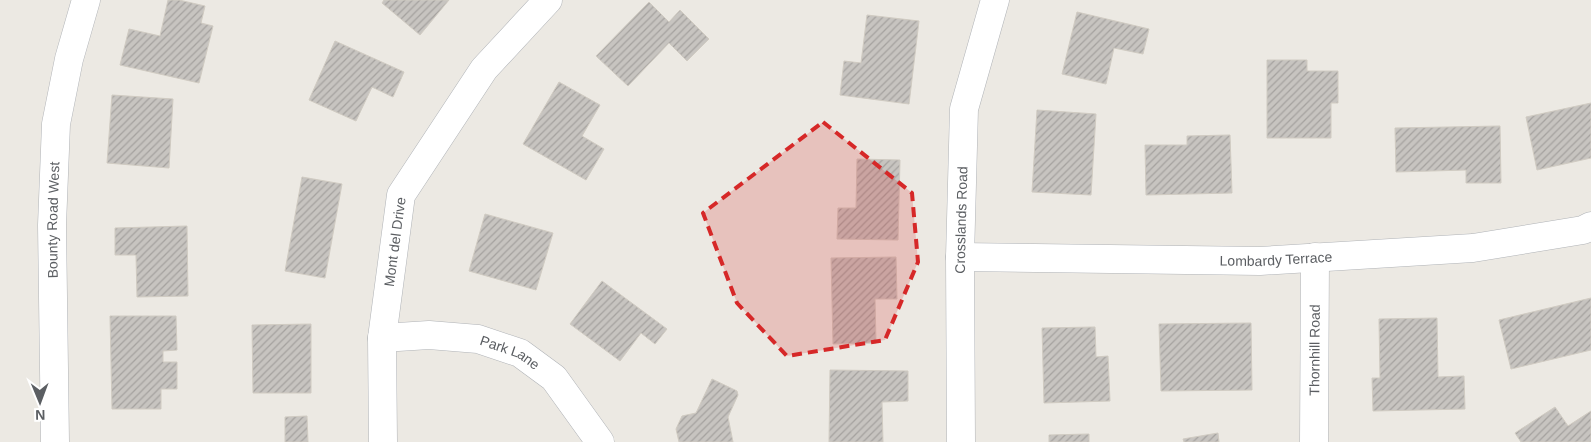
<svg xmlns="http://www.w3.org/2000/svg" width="1591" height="442" viewBox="0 0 1591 442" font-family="Arial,sans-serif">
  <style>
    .building { fill: url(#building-hatch); stroke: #d0cbc2 }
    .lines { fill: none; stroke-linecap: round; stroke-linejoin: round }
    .minor-casing { stroke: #b0b3b7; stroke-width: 29 }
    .minor { stroke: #fff; stroke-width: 28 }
    .marked { fill: #d62828; fill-opacity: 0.2; stroke: #d62828; stroke-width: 4; stroke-dasharray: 10 6; stroke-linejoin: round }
    .labels { text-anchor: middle; stroke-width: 4; stroke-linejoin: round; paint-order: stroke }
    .street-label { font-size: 14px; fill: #5b5e62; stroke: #fff }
  </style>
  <defs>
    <pattern id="building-hatch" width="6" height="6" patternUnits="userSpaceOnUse" patternTransform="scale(1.25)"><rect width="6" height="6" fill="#c7c4c0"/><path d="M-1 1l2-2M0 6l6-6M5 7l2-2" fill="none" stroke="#a5a29f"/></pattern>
  </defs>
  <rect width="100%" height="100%" fill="#ece9e3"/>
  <path class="building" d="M168,0h11l26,6 -4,17 12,3 -14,57 -79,-18 9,-36 31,7z
    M384,0h65l-29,35 -38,-32z
    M649,2l20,20 11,-12 29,29 -22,22 -18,-18 -41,43 -32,-30z
    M1077,12l72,17 -6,25 -29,-6 -8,36 -44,-10z
    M867,15l52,6 -10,83 -69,-9 4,-34 17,2z
    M335,41l69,31 -11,25 -21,-10 -16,34 -47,-21z
    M1267,60h40v11h31v32h-7v35h-64z
    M559,82l41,23 -18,31 22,13 -18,31 -63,-36z
    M112,95l61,4 -4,69 -62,-5z
    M1591,103v55l-54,12 -11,-53z
    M1037,110l59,4 -5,81 -59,-3z
    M1500,126l1,57h-35v-13l-70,2 -1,-44z
    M1230,135l2,58 -86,2 -1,-50h42v-9z
    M857,159l43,1 -2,80 -61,-1 1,-31h18z
    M302,177l40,7 -17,94 -40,-7z
    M485,214l68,19 -17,57 -67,-19z
    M187,226l1,70 -51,1 -1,-42h-21v-27z
    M896,257l1,42h-22l1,44 -43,1 -2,-86z
    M602,281l65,48 -12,15 -14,-11 -21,28 -50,-37z
    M1591,298v52l-80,19 -12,-49z
    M110,316h66l1,34 -14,1v11h14v27h-16v20h-49z
    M1437,318l1,59 26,-1 1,33 -92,2 -1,-33h8l-1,-59z
    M1251,323l1,67 -91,1 -2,-67z
    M311,324v69h-58l-1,-68z
    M1095,327l1,30 12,-1 2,45 -66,2 -2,-75z
    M830,370l78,1v30l-26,1 1,40h-54z
    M712,379l25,12 1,4 -10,22 5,25h-54l-3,-13 6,-13 14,-3z
    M1555,407l13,19 23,-15v31h-70l-6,-9z
    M307,416l1,26h-23v-25z
    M1218,433l1,9h-35l-1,-3z
    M1089,434v8h-40v-7z"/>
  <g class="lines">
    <defs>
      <g id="minor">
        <path id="s1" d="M960,257l300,4 213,-13 110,-18 8,-4"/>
        <path id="s2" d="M382,338l47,-3 49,4 42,14 34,25 46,64"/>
        <path id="s3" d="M55,442l-3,-217 4,-101 13,-65 17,-59"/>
        <path id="s4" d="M383,442l-1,-104 19,-143 83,-126 64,-69"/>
        <path id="s5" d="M961,442l-1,-185 4,-148 31,-109"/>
        <path id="s6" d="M1314,442l1,-185"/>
      </g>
    </defs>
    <use href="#minor" class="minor-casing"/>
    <use href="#minor" class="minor"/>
  </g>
  <path class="marked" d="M823,122l89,71 6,69 -33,78 -98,16 -50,-53 -34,-90z"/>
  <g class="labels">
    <g class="street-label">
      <text dy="5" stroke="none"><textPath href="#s3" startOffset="222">Bounty Road West</textPath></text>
      <text dy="5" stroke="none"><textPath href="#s5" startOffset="222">Crosslands Road</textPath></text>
      <text dy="5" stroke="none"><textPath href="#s4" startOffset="201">Mont del Drive</textPath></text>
      <text dy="5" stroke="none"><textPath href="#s1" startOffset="316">Lombardy Terrace</textPath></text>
      <text dy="5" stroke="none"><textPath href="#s6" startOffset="92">Thornhill Road</textPath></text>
      <text dy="5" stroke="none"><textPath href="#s2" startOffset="131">Park Lane</textPath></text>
    </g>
  </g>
  <g transform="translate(40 402) rotate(179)" stroke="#ffffff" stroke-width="4" paint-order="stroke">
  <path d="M0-4L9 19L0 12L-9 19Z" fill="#5b5e62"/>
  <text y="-8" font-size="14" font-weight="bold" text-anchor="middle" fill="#5b5e62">N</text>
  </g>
</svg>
